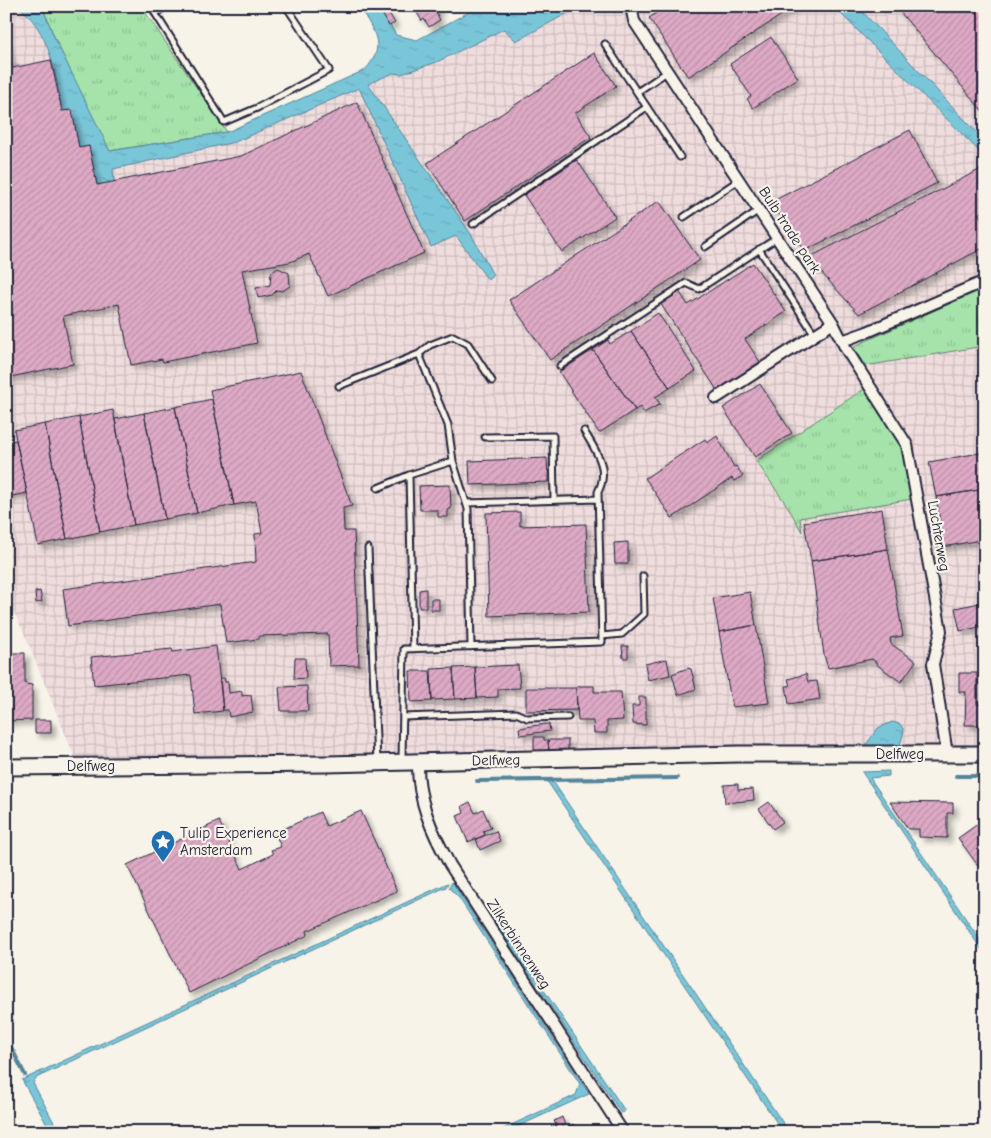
<svg xmlns="http://www.w3.org/2000/svg" width="991" height="1138" viewBox="0 0 991 1138" font-family="'Comic Neue',sans-serif">
  <style>
    .industrial { fill: url(#industrial-grid) }
    .grass { fill: url(#grass-tufts); stroke: #648272 }
    .water { fill: url(#water-ripples); stroke: #57849a }
    .lines { fill: none; stroke-linecap: round; stroke-linejoin: round }
    .stream { stroke: #57849a; stroke-width: 4 }
    .building { fill: url(#building-hatch); stroke: #22223b; filter: url(#shadow) }
    .service-casing { stroke: #22223b; stroke-width: 9 }
    .minor-casing { stroke: #22223b; stroke-width: 14 }
    .secondary-casing { stroke: #22223b; stroke-width: 19 }
    .service { stroke: #f7f3e8; stroke-width: 5 }
    .minor { stroke: #f7f3e8; stroke-width: 10 }
    .secondary { stroke: #f7f3e8; stroke-width: 15 }
    .labels { text-anchor: middle; stroke-width: 4.5; stroke-linejoin: round; paint-order: stroke }
    .street-label { font-size: 15px; fill: #22223b; stroke: #f7f3e8 }
    .poi-label { font-size: 15px; fill: #22223b; stroke: #f7f3e8; text-anchor: start }
  </style>
  <defs>
    <pattern id="industrial-grid" width="8" height="8" patternUnits="userSpaceOnUse" patternTransform="scale(1.25)"><rect width="8" height="8" fill="#efdddd"/><path d="M0 4h8M4 0v8" fill="none" stroke="#cdbdbf"/></pattern>
    <pattern id="grass-tufts" width="24" height="20" patternUnits="userSpaceOnUse" patternTransform="scale(1.25)"><rect width="24" height="20" fill="#a5e3aa"/><path d="M3 7l-1-3M5 7V3M7 7l1-3M15 17l-1-3M17 17v-4M19 17l1-3" fill="none" stroke="#8ec293"/></pattern>
    <pattern id="water-ripples" width="26" height="14" patternUnits="userSpaceOnUse" patternTransform="scale(1.25)"><rect width="26" height="14" fill="#7ac6d9"/><path d="M2 4q2-2 4 0t4 0M15 11q2-2 4 0t4 0" fill="none" stroke="#69aabb"/></pattern>
    <pattern id="building-hatch" width="6" height="6" patternUnits="userSpaceOnUse" patternTransform="scale(1.25)"><rect width="6" height="6" fill="#dda9c4"/><path d="M-1 1l2-2M0 6l6-6M5 7l2-2" fill="none" stroke="#bd91a9"/></pattern>
    <filter id="shadow"><feDropShadow dx="4.5" dy="4.5" stdDeviation="2.5" flood-color="#0004"/></filter>
  </defs>
  <rect width="100%" height="100%" fill="#f7f3e8"/>
  <filter id="ink" filterUnits="userSpaceOnUse"><feTurbulence type="fractalNoise" baseFrequency=".02" numOctaves="2"/><feDisplacementMap in="SourceGraphic" scale="10" xChannelSelector="R" yChannelSelector="G"/><feConvolveMatrix kernelMatrix="1 2 1 2 8 2 1 2 1" color-interpolation-filters="sRGB"/></filter>
  <g filter="url(#ink)">
    <path class="industrial" d="M6,6l14,1 22,25 11,29 9,50 10,-1 17,36 8,39 16,-16 122,-27 158,-69 8,1 36,-12 67,-33 13,12 64,-35h404v739l-910,13 -51,-125 -18,-37z"/>
    <path class="grass" d="M42,6h99l86,126 -118,19 -54,-112z
      M985,288v62l-7,-3 -113,19 -11,-18 5,-4z
      M864,389l39,58 9,52 -112,19 2,14 -14,-25 -32,-46z"/>
    <path class="water" d="M18,6h24l13,33 55,112 117,-19 138,-62c23,-25 8,-39 -6,-64h20l17,29 21,5 63,-34h101l-65,35 -12,-12 -67,33 -36,12 -8,-1 -25,11 103,150 22,41 -5,5 -32,-44 -25,11 -72,-159 -124,54 -122,27 1,13 -17,3 -8,-39 -10,2 -7,-38 -10,1c-7,-38 -11,-79 -44,-105z
      M833,6h24l128,135v16z
      M892,722l8,2 4,6 -4,16h-35l13,-18z
      M889,771v5l-19,2 115,169v8l-123,-183z
      M547,781l7,2 235,349h-6z
      M452,882l137,212 -83,38h-10l80,-37 4,-11 -121,-186 -10,-10z
      M448,883l-2,4 -410,191 -3,5 26,49h-8l-29,-52z
      M490,910l135,201 -4,2 -133,-202z"/>
    <g class="lines">
      <path class="stream" d="M956,776h29
        M477,781l200,-3
        M6,1037l19,38"/>
    </g>
    <path class="building" d="M437,6l2,4 -3,2 4,8 -11,7 -5,-8 -2,2 -8,-13z
      M654,6h141l-107,71 -39,-59 9,-6z
      M895,6h90v108z
      M387,10l8,13 -6,3 -7,-13z
      M771,37l27,41 -45,30 -6,-9 4,-3 -21,-32z
      M6,39l6,29 39,-8 11,51 10,-1 7,38 10,-2 8,39 144,-29 116,-54 67,151 -96,43 -19,-42 -19,8 -48,8 15,73 -94,19 -1,-3 -31,6 -12,-61 -56,12 10,48 -67,14z
      M594,53l22,33 -41,27 16,24 -126,84 -38,-58z
      M910,130l27,53 -133,68 -33,-49z
      M577,160l38,57 -53,35 -38,-57z
      M985,167v43l-7,4 7,8v31l-4,-4 -122,65 -51,-56z
      M659,201l41,59 -150,100 -41,-60z
      M753,263l33,49 -41,27 15,23 -43,28 -57,-87 19,-12 9,14z
      M278,268l11,5 1,13 -8,5 -5,-1 -5,5 -14,3 -2,-10 14,-3 1,-12z
      M658,313l38,58 -26,17 -39,-57z
      M631,331l39,57 -15,9 5,7 -16,9 -4,-6 -5,3 -42,-60 15,-10 2,4z
      M593,350l42,60 -36,23 -40,-61z
      M301,371l51,135 -9,2 1,23h10l5,134 -30,1 -1,-32 -69,2v3l-33,4 -6,-39 -152,22 -5,-37 193,-27 -1,-28 7,-1 -6,-32 -22,4 -24,-115z
      M760,384l32,49 -37,24 -32,-49z
      M212,399l22,106 -37,8 -22,-106z
      M175,407l22,106 -32,6 -21,-106z
      M113,410l21,115 -34,7 -21,-115z
      M144,413l21,106 -31,6 -19,-106z
      M79,417l21,115 -33,7 -22,-115z
      M45,424l22,115 -29,6 -24,-115z
      M717,436l17,31 2,-1 7,10 -9,5 -2,-3 -60,40 -27,-40 60,-39 2,4z
      M16,440l11,53 -20,4 -1,-55z
      M985,452v37l-49,8 -7,-35z
      M547,458l1,24 -78,3 -1,-24z
      M450,485l1,24h-3v8h-10v-7h-18l-1,-24z
      M985,489v50l-47,9 -4,-25 6,-1 -4,-25z
      M882,509l6,40 -77,12 -7,-39z
      M520,512v14l66,-2 3,88 -100,4 -3,-103z
      M628,542v22h-13l-1,-21z
      M888,549l15,87 -13,2 1,6 25,17 -15,21 -25,-18 1,-1 -5,-4 -44,9 -4,-13 -13,-94z
      M426,589v19h-7v-18z
      M40,591l2,11 -6,1 -1,-11z
      M750,592l6,33 -37,7 -6,-34z
      M431,599h8v11h-8z
      M985,602v24l-25,5 -5,-23z
      M756,625l13,78 -37,4 -13,-75z
      M216,646l7,65 -28,3 -4,-39 -97,10 -3,-28 81,-8 1,3z
      M622,646h6v12h-5z
      M6,653h19v31l7,1v35l-26,1z
      M295,658h10l1,20 -12,1z
      M667,659l3,16 -22,5 -3,-16z
      M518,665l2,23 -22,1v8l-21,1 -2,-31z
      M475,667l2,31 -22,1 -2,-31z
      M453,668l2,31 -23,1 -1,-31z
      M688,668l3,1 5,20 -18,6 -6,-21z
      M410,671h20l2,30 -21,1z
      M959,673h18v31l6,1 1,20h-19l1,-33h-7z
      M806,674l2,8 9,-1 3,18 -31,5 -3,-18h4l-2,-7z
      M220,678h4l1,4h3l1,11 13,-2v5l9,-1 2,17 -24,5 -1,-7h-5z
      M307,686l1,25h-27l-2,-24z
      M579,686h15v6h27l2,28 -16,1v12h-13l-1,-12h-15l-2,-33z
      M526,688h50l1,22 -51,1z
      M639,697h7v28l-13,-1 -1,-18h7z
      M35,720h16v13h-16z
      M546,724h3l1,7 -30,4 -1,-7z
      M534,737h10v3h4l1,12 -15,1z
      M548,740h20v12h-19z
      M738,784v6l15,-1 1,11 -29,3 -1,-18z
      M470,802l5,11 8,-4 8,19 -8,3 2,4 -17,7 -11,-26 7,-3 -2,-7z
      M769,802l14,20 -10,7 -14,-20z
      M890,802l63,1v10h-6v25l-28,-1v-8h-11z
      M361,811l36,80 -90,40 1,4 -119,58 -62,-128 92,-44 23,48 31,-15 -2,-4 10,-3 -6,-14 45,-21 6,14z
      M982,821l3,4v43l-4,2 -23,-32z
      M496,831l4,10 -20,9 -4,-11z
      M562,1117l3,8 -7,4 -4,-8z
      M573,1124l3,7 7,-3 2,4h-26z"/>
    <g class="lines">
      <defs>
        <path id="service" d="M168,6l-13,7 69,109 33,-14 72,-38 -43,-64
          M605,44l75,113
          M637,92l30,-20
          M684,217l55,-37
          M473,224l174,-117
          M705,247l54,-37
          M759,249l56,86
          M419,354l11,-9 23,-9 15,8 24,37
          M560,366l126,-83 13,6 78,-51
          M339,386l80,-32 29,71 5,36
          M485,437l68,-1 1,64
          M378,488l31,-13
          M466,503l132,-4
          M368,548l9,214
          M602,636l20,-2 22,-20 -1,-38
          M413,649l-4,-174 44,-14 15,48 3,138
          M403,717l113,-4 11,5 41,-1
          M402,759l2,-110 198,-7 -4,-150c12,-23 -2,-41 -14,-61"/>
        <path id="minor" d="M631,6l3,15 199,302 13,26 61,96 34,186 -8,33 14,90
          M842,341l25,-9 118,-51
          M716,398l117,-75
          M418,762c-1,38 14,70 32,103l173,267"/>
        <path id="secondary" d="M6,767l320,-3 412,-10h247"/>
      </defs>
      <use href="#service" class="service-casing"/>
      <use href="#minor" class="minor-casing"/>
      <use href="#secondary" class="secondary-casing"/>
      <use href="#service" class="service"/>
      <use href="#minor" class="minor"/>
      <use href="#secondary" class="secondary"/>
    </g>
  </g>
  <defs>
    <symbol id="sight-pin" viewBox="-11 -11 22 30"><path d="M0 17L-7.5 6A9.5 9.5 0 1 1 7.5 6Z" fill="#1f6fb2" stroke="#f7f3e8"/><path d="M0-6L1.8-2.2L6-1.7L2.9 1.2L3.7 5.4L0 3.3L-3.7 5.4L-2.9 1.2L-6-1.7L-1.8-2.2Z" fill="#fff"/></symbol>
  </defs>
  <g fill-rule="evenodd">
    <use href="#sight-pin" x="149" y="828" width="28" height="38"/>
  </g>
  <g class="labels">
    <g class="street-label">
      <text transform="translate(790 230) rotate(57)" y="5">Bulb trade park</text>
      <text transform="translate(939 536) rotate(80)" y="5">Luchterweg</text>
      <text x="900" y="759">Delfweg</text>
      <text transform="translate(496 760) rotate(-1)" y="5">Delfweg</text>
      <text x="91" y="771">Delfweg</text>
      <text transform="translate(519 944) rotate(57)" y="5">Zilkerbinnenweg</text>
    </g>
    <g class="poi-label">
      <text x="180" y="838">Tulip Experience<tspan x="180" dy="17">Amsterdam</tspan></text>
    </g>
  </g>
  <rect width="991" height="1138" fill="none" stroke="#f7f3e8" stroke-width="25"/>
  <rect x="12" y="12" width="966" height="1113" fill="none" stroke="#22223b" stroke-width="2" filter="url(#ink)"/>
</svg>
